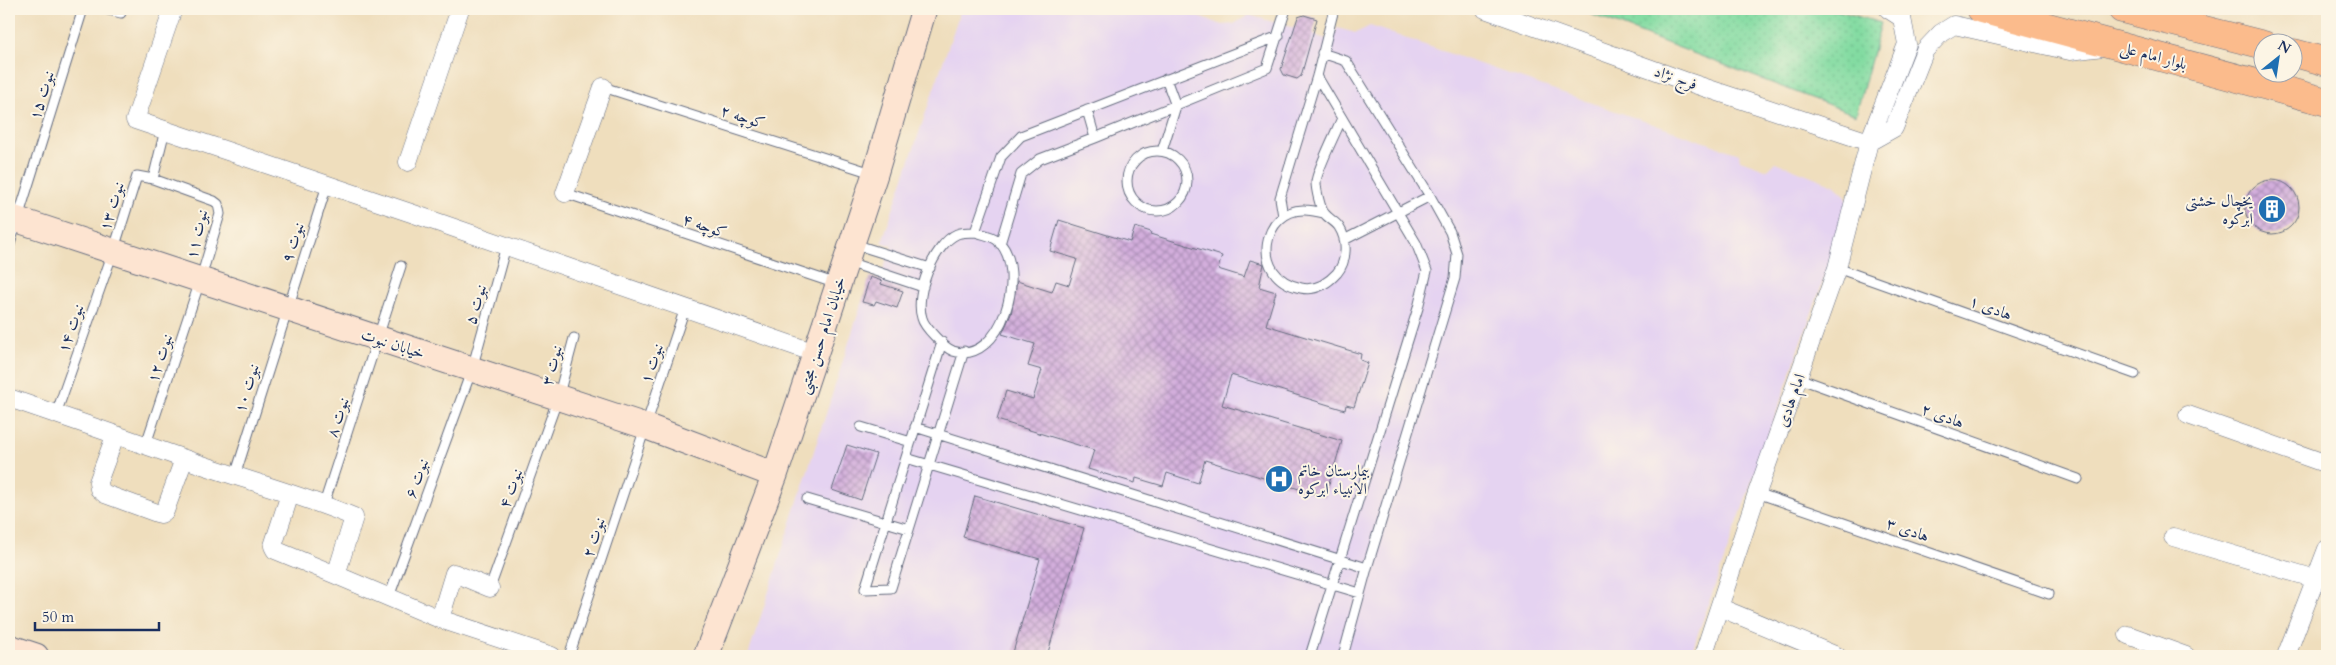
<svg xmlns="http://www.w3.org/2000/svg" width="2336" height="665" viewBox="0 0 2336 665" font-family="Cardo,Amiri,serif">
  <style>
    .built { fill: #e5d3f1 }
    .grass { fill: url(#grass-dots); stroke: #4e8580 }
    .building { fill: url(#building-cross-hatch) }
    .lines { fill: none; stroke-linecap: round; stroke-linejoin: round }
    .lane-casing { stroke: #656c7f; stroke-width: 11 }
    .street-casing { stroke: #656c7f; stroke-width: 19 }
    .secondary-casing { stroke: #656c7f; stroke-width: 27 }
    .primary-casing { stroke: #656c7f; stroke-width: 29 }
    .lane { stroke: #fff; stroke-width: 9 }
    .street { stroke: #fff; stroke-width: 18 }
    .secondary { stroke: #fde4d1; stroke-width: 25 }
    .primary { stroke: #fbbb8c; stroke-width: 28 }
    .labels { text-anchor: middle; stroke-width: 4; stroke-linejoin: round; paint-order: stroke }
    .street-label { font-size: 16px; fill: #1b2f5e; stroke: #fcf5e5 }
    .poi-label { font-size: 16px; fill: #1b2f5e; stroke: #fcf5e5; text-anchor: end }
  </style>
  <defs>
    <pattern id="grass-dots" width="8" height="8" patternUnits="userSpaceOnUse" patternTransform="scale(1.25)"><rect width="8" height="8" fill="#82dba1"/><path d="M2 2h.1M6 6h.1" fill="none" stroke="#70bc8d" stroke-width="1.8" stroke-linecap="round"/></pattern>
    <pattern id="building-cross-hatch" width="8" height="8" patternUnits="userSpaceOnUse" patternTransform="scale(1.25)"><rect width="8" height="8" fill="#d3aedc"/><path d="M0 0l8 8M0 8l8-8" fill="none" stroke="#aa8eb6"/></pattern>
  </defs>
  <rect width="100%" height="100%" fill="#fcf5e5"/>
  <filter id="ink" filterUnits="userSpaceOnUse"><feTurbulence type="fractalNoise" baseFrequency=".02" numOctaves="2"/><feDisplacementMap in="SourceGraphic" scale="10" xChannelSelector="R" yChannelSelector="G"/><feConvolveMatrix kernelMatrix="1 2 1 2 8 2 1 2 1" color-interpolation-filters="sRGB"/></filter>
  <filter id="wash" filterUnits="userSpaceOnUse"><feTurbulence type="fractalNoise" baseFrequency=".0096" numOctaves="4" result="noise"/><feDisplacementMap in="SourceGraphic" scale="20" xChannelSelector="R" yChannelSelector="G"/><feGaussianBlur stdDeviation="1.12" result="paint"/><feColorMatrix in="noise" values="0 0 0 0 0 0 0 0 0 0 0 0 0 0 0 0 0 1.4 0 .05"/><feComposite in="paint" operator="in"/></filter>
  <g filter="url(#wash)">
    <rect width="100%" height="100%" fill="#efdebd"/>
    <path class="built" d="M961,9h212l50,16 11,-1 15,-9 45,13 4,-11 6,-2 10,3 2,4 -3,13 20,6 4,-13 19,5 14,-7 369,128 1,6 28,10 8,-8 58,23 12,11 2,15 -158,445h-942l122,-379 9,3 13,-34 -10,-4z"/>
    <path class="grass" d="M1577,9h255l49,14 -25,92z"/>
    <g id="blocks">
      <path class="building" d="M1304,15l13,4 -16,57 -4,3 -13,-4 -3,-6 17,-52z
        M2245 207a27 27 0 1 1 54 0a27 27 0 1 1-54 0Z
        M1059,220l71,22 5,-15 16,5 -1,2 72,22 -4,13 26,8 6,-17 14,4 -5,23 17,5 -10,33 95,29 -1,6 8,3 -14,44 -8,-2 -1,5 -114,-35 -9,30 120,36 -17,56 -120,-37 -7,23 -31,-10 -4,13 -27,-8 -1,5 -47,-14 6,-19 -97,-30 9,-29 27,8 9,-29 -14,-4 7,-22 -33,-10 9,-20 6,-33 35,11 4,-11 13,4 8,-26 -27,-8z
        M870,277l12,4 -1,3 22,7 -6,17 -21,-7 -2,4 -12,-3z
        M847,445l29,9 -15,46 -29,-10z
        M975,496l109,32 -37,128h-35l28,-97 -77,-22z"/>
    </g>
  </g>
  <g filter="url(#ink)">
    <use href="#blocks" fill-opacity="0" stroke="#656c7f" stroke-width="1"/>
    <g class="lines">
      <defs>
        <path id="lane" d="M104,9l17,4 2,-4
          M1322,53l24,8 84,135 20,36 7,22 -2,24 -88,290 -24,88
          M603,87l272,87
          M1087,110l8,28
          M1127 181a30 30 0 1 1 60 0a30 30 0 1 1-60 0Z
          M1162,151l14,-45 -10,-27
          M565,193l272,91
          M1324,213c-6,-1 -13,-3 -19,-3 -42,-2 -57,67 -4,78 14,3 26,-4 36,-15 10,-12 11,-32 2,-46 -3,-5 -10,-8 -14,-13 -5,-5 -9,-25 -9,-32 0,-10 21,-52 26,-64
          M1283,216l-3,-18 37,-122 17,-67
          M975,232l26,-75 20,-21 258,-100
          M975,232c7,2 17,4 22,8 33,28 4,127 -44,111 -8,-3 -29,-24 -31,-33 -8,-23 12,-74 35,-84 5,-2 13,-2 18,-2z
          M1344,240l86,-44
          M854,244l76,24
          M1000,244l21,-70 19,-15 55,-21 172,-70 19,-59
          M9,247l74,-238
          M848,262l75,25
          M1837,268l298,106
          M942,342l-77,247 26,-1 73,-237
          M1798,378l280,101
          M56,414l57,-162 24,-76 16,3 12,-49
          M861,427l50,15
          M915,427l452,141
          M146,444l54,-163 20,-67 -2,-10 -4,-3 -61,-22
          M906,458l454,135
          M235,476l92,-291
          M1757,493l292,101
          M807,499l102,30
          M324,504l77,-238
          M490,588l68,-190 16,-60
          M389,597l83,-228 34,-123
          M569,656l116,-348
          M1310,656l108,-348 9,-37 -11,-28 -99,-167"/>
        <path id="street" d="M173,9l-38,111 279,94 401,139
          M1485,9l197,71 187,62 -32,126 -80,225 -54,163
          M1888,9l14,9 5,26 -38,98 25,-14 31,-78 16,-17 13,-8 116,26 33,-4
          M408,162l52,-153
          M565,193l38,-106
          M9,398c59,20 117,40 176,61 56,20 115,35 169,58l-18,58 104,44 14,-46 36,15
          M2188,415l139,49
          M115,436l-17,46 1,7 6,5 52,19 4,1 4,-3 19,-52
          M290,494l-17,52 2,4 61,25
          M2173,537l143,42
          M1721,608l116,48
          M440,619l112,37
          M2128,635l58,21
          M2286,656l41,-107"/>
        <path id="secondary" d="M9,217l636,209 130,49
          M9,647l27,9
          M706,656l69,-181 100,-301 49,-165"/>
        <path id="primary" d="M1981,9l346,93
          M2122,9l142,36
          M2294,53l33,9"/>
      </defs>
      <use href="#lane" class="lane-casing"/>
      <use href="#street" class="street-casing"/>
      <use href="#secondary" class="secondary-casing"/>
      <use href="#primary" class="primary-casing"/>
      <use href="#lane" class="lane"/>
      <use href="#street" class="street"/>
      <use href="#secondary" class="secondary"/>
      <use href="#primary" class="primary"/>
    </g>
  </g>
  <defs>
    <symbol id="building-disc" viewBox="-11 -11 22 22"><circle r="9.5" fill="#1f6fb2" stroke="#fcf5e5"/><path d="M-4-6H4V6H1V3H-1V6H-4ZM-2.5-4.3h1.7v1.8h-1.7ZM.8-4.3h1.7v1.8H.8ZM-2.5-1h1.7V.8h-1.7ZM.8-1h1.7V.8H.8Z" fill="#fff"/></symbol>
    <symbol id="hospital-disc" viewBox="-11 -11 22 22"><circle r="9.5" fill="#1f6fb2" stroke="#fcf5e5"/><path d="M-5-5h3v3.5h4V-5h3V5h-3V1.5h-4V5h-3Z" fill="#fff"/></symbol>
  </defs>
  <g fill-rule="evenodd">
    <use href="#building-disc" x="2256" y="193" width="32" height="32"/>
    <use href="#hospital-disc" x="1263" y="463" width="32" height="32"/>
  </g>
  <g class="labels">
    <g class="street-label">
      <text transform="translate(2154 55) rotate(15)" y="6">بلوار امام علی</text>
      <text transform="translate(1676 77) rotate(19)" y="6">فرج نژاد</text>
      <text transform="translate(41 95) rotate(-73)" y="6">نبوت ۱۵</text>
      <text transform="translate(743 116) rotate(18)" y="6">کوچه ۲</text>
      <text transform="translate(111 206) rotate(-73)" y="6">نبوت ۱۳</text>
      <text transform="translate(705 225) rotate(19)" y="6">کوچه ۴</text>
      <text transform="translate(196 234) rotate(-77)" y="6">نبوت ۱۱</text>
      <text transform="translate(292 242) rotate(-72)" y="6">نبوت ۹</text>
      <text transform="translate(475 304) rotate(-74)" y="6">نبوت ۵</text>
      <text transform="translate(1991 307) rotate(20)" y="6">هادی ۱</text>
      <text transform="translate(70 328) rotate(-71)" y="6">نبوت ۱۴</text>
      <text transform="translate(821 335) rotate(-72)" y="6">خیابان امام حسن مجتبی</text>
      <text transform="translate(393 343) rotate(18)" y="6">خیابان نبوت</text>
      <text transform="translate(159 358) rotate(-72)" y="6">نبوت ۱۲</text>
      <text transform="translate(651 363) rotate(-71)" y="6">نبوت ۱</text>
      <text transform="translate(551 365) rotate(-75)" y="6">نبوت ۳</text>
      <text transform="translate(246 388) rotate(-73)" y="6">نبوت ۱۰</text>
      <text transform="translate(1790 400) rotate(-70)" y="6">امام هادی</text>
      <text transform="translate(1943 415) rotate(20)" y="6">هادی ۲</text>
      <text transform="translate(337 417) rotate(-72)" y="6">نبوت ۸</text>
      <text transform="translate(416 478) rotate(-70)" y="6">نبوت ۶</text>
      <text transform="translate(510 488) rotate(-70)" y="6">نبوت ۴</text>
      <text transform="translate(1908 529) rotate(19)" y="6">هادی ۳</text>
      <text transform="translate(593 537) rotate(-72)" y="6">نبوت ۲</text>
    </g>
    <g class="poi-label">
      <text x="2253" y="206">یخچال خشتی<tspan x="2253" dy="18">ابرکوه</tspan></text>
      <text x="1298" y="476" text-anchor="start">بیمارستان خاتم<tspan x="1298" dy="18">الانبیاء ابرکوه</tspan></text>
    </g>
  </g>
  <rect width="2336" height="665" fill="none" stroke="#fcf5e5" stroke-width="30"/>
  <g transform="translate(2278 58) rotate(30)"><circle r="24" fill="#fcf5e5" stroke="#a2a6af"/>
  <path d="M0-4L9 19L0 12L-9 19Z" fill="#1f6fb2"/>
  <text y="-8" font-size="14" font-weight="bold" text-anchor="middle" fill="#1b2f5e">N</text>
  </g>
  <path d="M35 622v8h124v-8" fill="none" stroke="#1b2f5e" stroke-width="2.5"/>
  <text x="42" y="622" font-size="15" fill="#1b2f5e" stroke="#fcf5e5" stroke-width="4" paint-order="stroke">50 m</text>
</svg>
